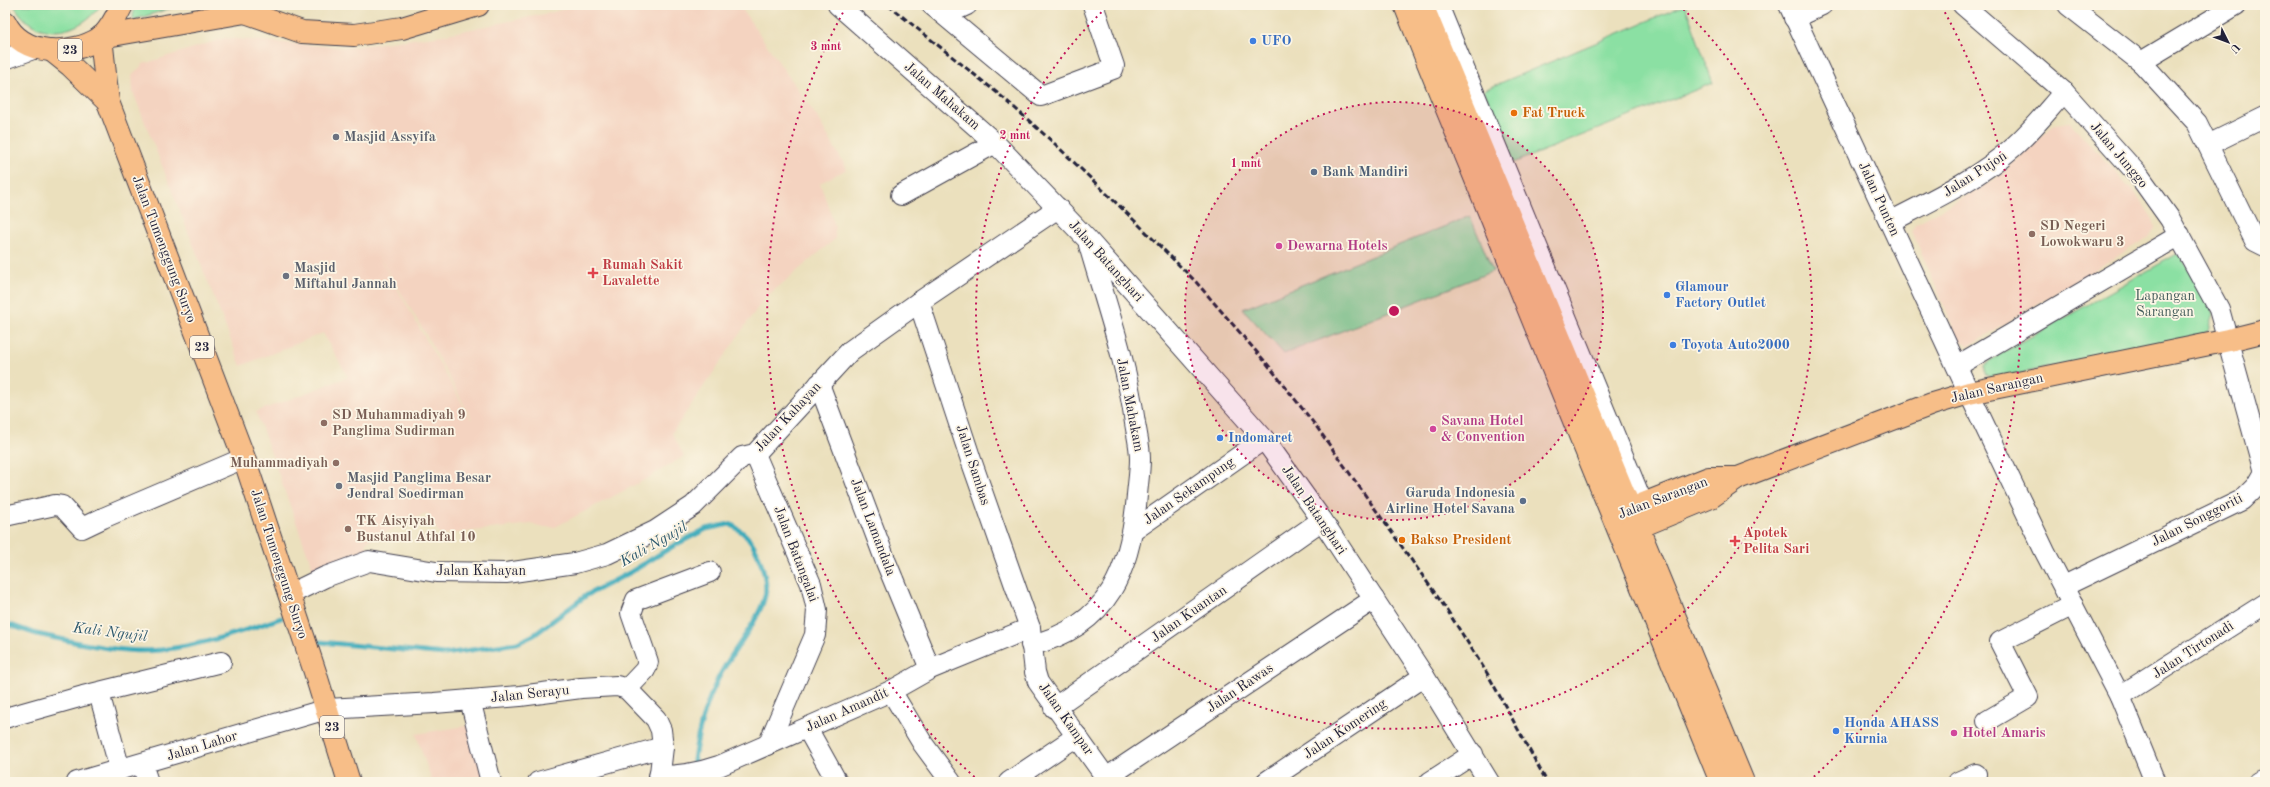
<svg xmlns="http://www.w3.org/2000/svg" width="2270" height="787" font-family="'Old Standard TT',serif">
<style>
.built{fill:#f4d3c0;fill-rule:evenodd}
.green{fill:#8be0a3;stroke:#56816f}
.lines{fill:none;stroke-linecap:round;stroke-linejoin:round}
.stream{stroke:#3dabbb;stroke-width:5}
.minor-casing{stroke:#403e4e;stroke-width:22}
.major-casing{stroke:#403e4e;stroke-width:24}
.highway-casing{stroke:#403e4e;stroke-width:24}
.minor{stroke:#fff;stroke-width:20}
.major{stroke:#f7be88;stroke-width:22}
.highway{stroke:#f7be88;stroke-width:22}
.rail{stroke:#22223b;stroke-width:3;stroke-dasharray:6 3;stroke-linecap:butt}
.ring{fill:none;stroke:#c2185b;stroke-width:2;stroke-dasharray:2 4}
.shop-dot{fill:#3f7fe0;stroke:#fcf5e5;stroke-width:1.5}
.food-dot{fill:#e8710a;stroke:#fcf5e5;stroke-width:1.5}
.worship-dot{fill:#6b7280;stroke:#fcf5e5;stroke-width:1.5}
.service-dot{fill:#5c6f8a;stroke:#fcf5e5;stroke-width:1.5}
.education-dot{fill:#8d6e63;stroke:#fcf5e5;stroke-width:1.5}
.hotel-dot{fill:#d1479c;stroke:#fcf5e5;stroke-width:1.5}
.health-dot{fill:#e0444e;stroke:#fcf5e5;stroke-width:1.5}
.labels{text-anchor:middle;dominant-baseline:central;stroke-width:3.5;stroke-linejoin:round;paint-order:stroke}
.shield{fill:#fcf5e5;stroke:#63616e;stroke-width:1}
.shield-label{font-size:13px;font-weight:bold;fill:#22223b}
.shop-label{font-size:14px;font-weight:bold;fill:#366cbe;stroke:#fcf5e5;text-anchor:start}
.street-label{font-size:14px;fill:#22223b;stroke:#fcf5e5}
.food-label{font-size:14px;font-weight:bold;fill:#c56008;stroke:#fcf5e5;text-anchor:start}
.worship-label{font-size:14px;font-weight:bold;fill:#5b616d;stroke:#fcf5e5;text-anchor:start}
.service-label{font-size:14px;font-weight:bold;fill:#4e5e75;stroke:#fcf5e5;text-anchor:start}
.education-label{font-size:14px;font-weight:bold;fill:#785e54;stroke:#fcf5e5;text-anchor:start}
.hotel-label{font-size:14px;font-weight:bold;fill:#b23c85;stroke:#fcf5e5;text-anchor:start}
.health-label{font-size:14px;font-weight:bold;fill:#be3a42;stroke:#fcf5e5;text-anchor:start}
.park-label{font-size:14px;fill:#425b5a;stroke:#fcf5e5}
.water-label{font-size:15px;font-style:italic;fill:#2d596e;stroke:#fcf5e5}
.centre{fill:#c2185b;stroke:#fcf5e5;stroke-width:2}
.ring-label{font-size:12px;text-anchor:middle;font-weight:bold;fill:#c2185b;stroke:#fcf5e5;stroke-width:3.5;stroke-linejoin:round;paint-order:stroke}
</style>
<rect width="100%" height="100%" fill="#fcf5e5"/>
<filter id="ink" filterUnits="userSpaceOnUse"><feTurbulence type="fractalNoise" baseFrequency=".025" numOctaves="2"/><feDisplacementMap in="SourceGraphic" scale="8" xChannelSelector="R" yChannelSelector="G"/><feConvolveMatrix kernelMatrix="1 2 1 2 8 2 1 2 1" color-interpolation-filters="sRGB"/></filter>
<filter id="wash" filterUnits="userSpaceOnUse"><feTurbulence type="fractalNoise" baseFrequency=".012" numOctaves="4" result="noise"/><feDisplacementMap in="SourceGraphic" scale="16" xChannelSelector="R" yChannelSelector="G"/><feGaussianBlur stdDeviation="0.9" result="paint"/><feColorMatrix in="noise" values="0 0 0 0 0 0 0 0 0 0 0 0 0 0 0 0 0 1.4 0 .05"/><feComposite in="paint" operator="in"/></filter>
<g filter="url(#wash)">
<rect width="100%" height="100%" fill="#ebe0bd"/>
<g class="built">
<path d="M575,5H739L817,117L847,169L820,183L835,226V239L765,298L751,317L672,433L684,456L648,478L555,527H539L531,524L440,535L427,513L365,542L371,555L316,577L256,412L348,377L323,333L241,366L133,92L132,76L143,64L225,38L346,48L443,35L554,12ZM376,251L425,333L472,419H471Z"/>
<polygon points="2070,122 2141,201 2153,219 2155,228 2149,237 1968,346 1959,341 1912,231 1915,224 1994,180 2055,124"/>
<polygon points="472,725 490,782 432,782 416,734"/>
</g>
<g class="green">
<path d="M14,5H101C78,36 35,43 14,5Z"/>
<polygon points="136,5 181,5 133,20 133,15"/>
<polygon points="1685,5 1713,83 1513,163 1484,90"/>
<polygon points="1470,216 1493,271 1284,354 1243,309"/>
<polygon points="2177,254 2182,258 2213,313 2208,331 2202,335 1994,379 1985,374 1985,367 1990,360"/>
</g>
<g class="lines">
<g class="stream">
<path d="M5,624C16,626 26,631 37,634C74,642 123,654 161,650C202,645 242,632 281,618"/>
<path d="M320,642L445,654L517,643L534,635L587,595L631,572L673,546L706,529L730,524C746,533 754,542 760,560C764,571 768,584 765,596C758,624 729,654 717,681C703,710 696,738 693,769"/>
</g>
</g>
</g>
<g filter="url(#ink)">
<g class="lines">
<defs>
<g id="minor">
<polyline points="838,5 995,143 1087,239 1264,439 1322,520 1424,676 1489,782"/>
<polyline points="932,5 1041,96 1113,69 1114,66 1093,5"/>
<polyline points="1438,5 1649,519"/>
<polyline points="1789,5 1969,393 2045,552 2120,696 2155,782"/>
<polyline points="1963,5 2064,92 2140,177 2170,219 2219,309 2264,472 2256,486 2242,500 2064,586"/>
<polyline points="2068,5 2141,62 2197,123 2255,241 2265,246"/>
<polyline points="945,15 967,5"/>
<polyline points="1794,18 1822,5"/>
<polyline points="5,59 36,48"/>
<polyline points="2141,62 2236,5"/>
<polyline points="2208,145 2265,117"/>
<polyline points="901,195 995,143"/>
<path d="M1890,222C1932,200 1976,180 2012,148C2031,132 2047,111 2064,92"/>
<polyline points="919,302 971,460 1030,628 1035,672 1038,682 1109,782"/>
<polyline points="1957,366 2180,235"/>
<polyline points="819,384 886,562 930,669"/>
<polyline points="755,454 811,584 817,610 815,635 768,745"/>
<polyline points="5,516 55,505 62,506 82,528 103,518 244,458"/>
<polyline points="1134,530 1264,439"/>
<polyline points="290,594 325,577 369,561 436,572 506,573 575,563 607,554 655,531 693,506 742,457 755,454 850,351 919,302 1058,208"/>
<path d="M1031,645C1110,626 1131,568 1137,495C1138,483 1140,471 1140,459C1140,447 1137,435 1135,423C1127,363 1106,304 1089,245"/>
<polyline points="627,689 645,670 648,662 631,613 636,600 710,572"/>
<polyline points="891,691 923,744 951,782"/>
<polyline points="99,693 120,770"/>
<polyline points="2120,696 2265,604"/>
<polyline points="470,700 491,782"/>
<polyline points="1054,708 1322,520"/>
<polyline points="5,718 83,696 221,662"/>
<polyline points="1987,721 2028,697 2000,642 2073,605"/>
<polyline points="807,728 837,782"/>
<polyline points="142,764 148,782"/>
<path d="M659,776C680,776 699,773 719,766L891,691L930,669L1030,628"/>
<polyline points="1106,778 1374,599"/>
<polyline points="77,782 327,709 434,703 520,696 581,688 617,686 627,689 656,719 661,730 663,747 659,782"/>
<polyline points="538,782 663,747"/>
<polyline points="1009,782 1077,736"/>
<polyline points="1266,782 1424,676"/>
<polyline points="1430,782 1473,754"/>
<polyline points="1958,782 1976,774"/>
<polyline points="2258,782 2265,779"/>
</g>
<g id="major">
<polyline points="236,5 245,12 302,32 354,35 402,28 478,5"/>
<path d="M1405,5C1426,59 1448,112 1470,165C1553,371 1636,577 1721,782"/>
<polyline points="1422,5 1743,782"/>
<polyline points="101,37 245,12"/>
<polyline points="1616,515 1709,478 1738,478"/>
<polyline points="1624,533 1711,497 1738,478 1932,404 1969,393 2229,340 2265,331"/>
</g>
<g id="highway">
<path d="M5,22C22,57 72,56 100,38C110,31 117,15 122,5"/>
<polyline points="101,37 108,102 244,458 315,672 349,782"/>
<polyline points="51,50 71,66 108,102"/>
</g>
</defs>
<use href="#minor" class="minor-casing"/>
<use href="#major" class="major-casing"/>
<use href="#highway" class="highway-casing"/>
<use href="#minor" class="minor"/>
<use href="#major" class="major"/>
<use href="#highway" class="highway"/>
<polyline class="rail" points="888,5 1006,100 1055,144 1136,222 1196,282 1268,365 1316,426 1447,610 1487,673 1547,782"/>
</g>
</g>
<circle cx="1394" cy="311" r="209" fill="#c2185b" fill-opacity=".12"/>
<g class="ring">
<circle cx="1394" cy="311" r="209"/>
<path d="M1679 5A418 418 0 1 1 1109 5"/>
<path d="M979 781A627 627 0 0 1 846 7M1942 7A627 627 0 0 1 1809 781"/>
</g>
<g class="shop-dot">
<circle cx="1253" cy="41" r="4"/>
<circle cx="1667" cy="295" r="4"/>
<circle cx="1673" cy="345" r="4"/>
<circle cx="1220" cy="438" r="4"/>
<circle cx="1836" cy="731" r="4"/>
</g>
<g class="food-dot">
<circle cx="1514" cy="113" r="4"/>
<circle cx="1402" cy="540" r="4"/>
</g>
<g class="worship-dot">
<circle cx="336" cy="137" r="4"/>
<circle cx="286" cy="276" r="4"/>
<circle cx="339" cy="486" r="4"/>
</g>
<g class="service-dot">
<circle cx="1314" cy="172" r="4"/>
<circle cx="1523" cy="501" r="4"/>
</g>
<g class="education-dot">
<circle cx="2032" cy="234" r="4"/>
<circle cx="324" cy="423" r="4"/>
<circle cx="336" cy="463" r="4"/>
<circle cx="348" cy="529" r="4"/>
</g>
<g class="hotel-dot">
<circle cx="1279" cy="246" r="4"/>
<circle cx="1433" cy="429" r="4"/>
<circle cx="1954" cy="733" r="4"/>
</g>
<g class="health-dot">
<path d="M591 267h4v4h4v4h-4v4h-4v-4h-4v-4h4z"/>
<path d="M1733 535h4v4h4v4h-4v4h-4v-4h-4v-4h4z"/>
</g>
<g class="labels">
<g class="shield">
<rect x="58" y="39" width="24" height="22" rx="3"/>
<rect x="190" y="336" width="24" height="22" rx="3"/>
<rect x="320" y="716" width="24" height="22" rx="3"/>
</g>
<g class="shield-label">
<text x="70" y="50">23</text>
<text x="202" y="347">23</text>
<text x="332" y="727">23</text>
</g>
<g class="shop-label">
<text x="1261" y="41">UFO</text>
<text x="1675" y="287">Glamour<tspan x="1675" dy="16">Factory Outlet</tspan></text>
<text x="1681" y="345">Toyota Auto2000</text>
<text x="1228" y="438">Indomaret</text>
<text x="1844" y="723">Honda AHASS<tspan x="1844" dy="16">Kurnia</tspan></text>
</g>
<g class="street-label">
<text transform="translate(942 96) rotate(41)">Jalan Mahakam</text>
<text transform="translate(2119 155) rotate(50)">Jalan Junggo</text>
<text transform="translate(1975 174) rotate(-33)">Jalan Pujon</text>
<text transform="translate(1879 199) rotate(65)">Jalan Punten</text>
<text transform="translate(164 249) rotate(69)">Jalan Tumenggung Suryo</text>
<text transform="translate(1106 261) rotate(48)">Jalan Batanghari</text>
<text transform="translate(1997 388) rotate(-13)">Jalan Sarangan</text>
<text transform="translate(1130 405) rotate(79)">Jalan Mahakam</text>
<text transform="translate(788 417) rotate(-47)">Jalan Kahayan</text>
<text transform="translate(973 465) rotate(72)">Jalan Sambas</text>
<text transform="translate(1189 491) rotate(-35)">Jalan Sekampung</text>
<text transform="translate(1663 498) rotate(-21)">Jalan Sarangan</text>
<text transform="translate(1314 510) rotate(56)">Jalan Batanghari</text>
<text transform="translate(2197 520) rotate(-27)">Jalan Songgoriti</text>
<text transform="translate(873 527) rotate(69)">Jalan Lamandala</text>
<text transform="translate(796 554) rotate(69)">Jalan Batangalai</text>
<text transform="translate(279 564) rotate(72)">Jalan Tumenggung Suryo</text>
<text x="481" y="571">Jalan Kahayan</text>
<text transform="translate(1189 614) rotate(-35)">Jalan Kuantan</text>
<text transform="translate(2193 650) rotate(-33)">Jalan Tirtonadi</text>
<text transform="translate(1240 688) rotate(-34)">Jalan Rawas</text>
<text transform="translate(530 694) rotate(-6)">Jalan Serayu</text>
<text transform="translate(847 710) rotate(-24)">Jalan Amandit</text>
<text transform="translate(1066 719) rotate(55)">Jalan Kampar</text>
<text transform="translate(1345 729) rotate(-34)">Jalan Komering</text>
<text transform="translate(202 746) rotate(-17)">Jalan Lahor</text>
</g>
<g class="food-label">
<text x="1522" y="113">Fat Truck</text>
<text x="1410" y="540">Bakso President</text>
</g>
<g class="worship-label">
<text x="344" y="137">Masjid Assyifa</text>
<text x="294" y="268">Masjid<tspan x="294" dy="16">Miftahul Jannah</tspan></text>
<text x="347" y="478">Masjid Panglima Besar<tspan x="347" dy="16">Jendral Soedirman</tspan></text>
</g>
<g class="service-label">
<text x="1322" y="172">Bank Mandiri</text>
<text x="1515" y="493" text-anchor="end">Garuda Indonesia<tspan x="1515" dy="16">Airline Hotel Savana</tspan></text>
</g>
<g class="education-label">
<text x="2040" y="226">SD Negeri<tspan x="2040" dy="16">Lowokwaru 3</tspan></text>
<text x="332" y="415">SD Muhammadiyah 9<tspan x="332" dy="16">Panglima Sudirman</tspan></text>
<text x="328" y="463" text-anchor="end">Muhammadiyah</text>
<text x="356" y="521">TK Aisyiyah<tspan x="356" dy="16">Bustanul Athfal 10</tspan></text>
</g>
<g class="hotel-label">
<text x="1287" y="246">Dewarna Hotels</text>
<text x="1441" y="421">Savana Hotel<tspan x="1441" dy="16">&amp; Convention</tspan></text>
<text x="1962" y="733">Hotel Amaris</text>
</g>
<g class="health-label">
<text x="602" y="265">Rumah Sakit<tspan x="602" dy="16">Lavalette</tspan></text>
<text x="1743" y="533">Apotek<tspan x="1743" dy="16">Pelita Sari</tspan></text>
</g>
<g class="park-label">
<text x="2165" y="296">Lapangan<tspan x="2165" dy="16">Sarangan</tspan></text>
</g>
<g class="water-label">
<text transform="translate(654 545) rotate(-30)">Kali Ngujil</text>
<text transform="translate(110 633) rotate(7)">Kali Ngujil</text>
</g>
</g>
<circle cx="1394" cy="311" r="6" class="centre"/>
<g class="ring-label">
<text x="826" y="50">3 mnt</text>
<text x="1015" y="139">2 mnt</text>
<text x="1246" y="167">1 mnt</text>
</g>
<rect width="2270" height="787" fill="none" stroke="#fcf5e5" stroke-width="20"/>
<g transform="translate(2228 42) rotate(132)" stroke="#fcf5e5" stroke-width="3" paint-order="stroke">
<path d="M0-3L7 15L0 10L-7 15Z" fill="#22223b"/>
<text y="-6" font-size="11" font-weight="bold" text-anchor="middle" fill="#22223b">U</text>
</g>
</svg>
